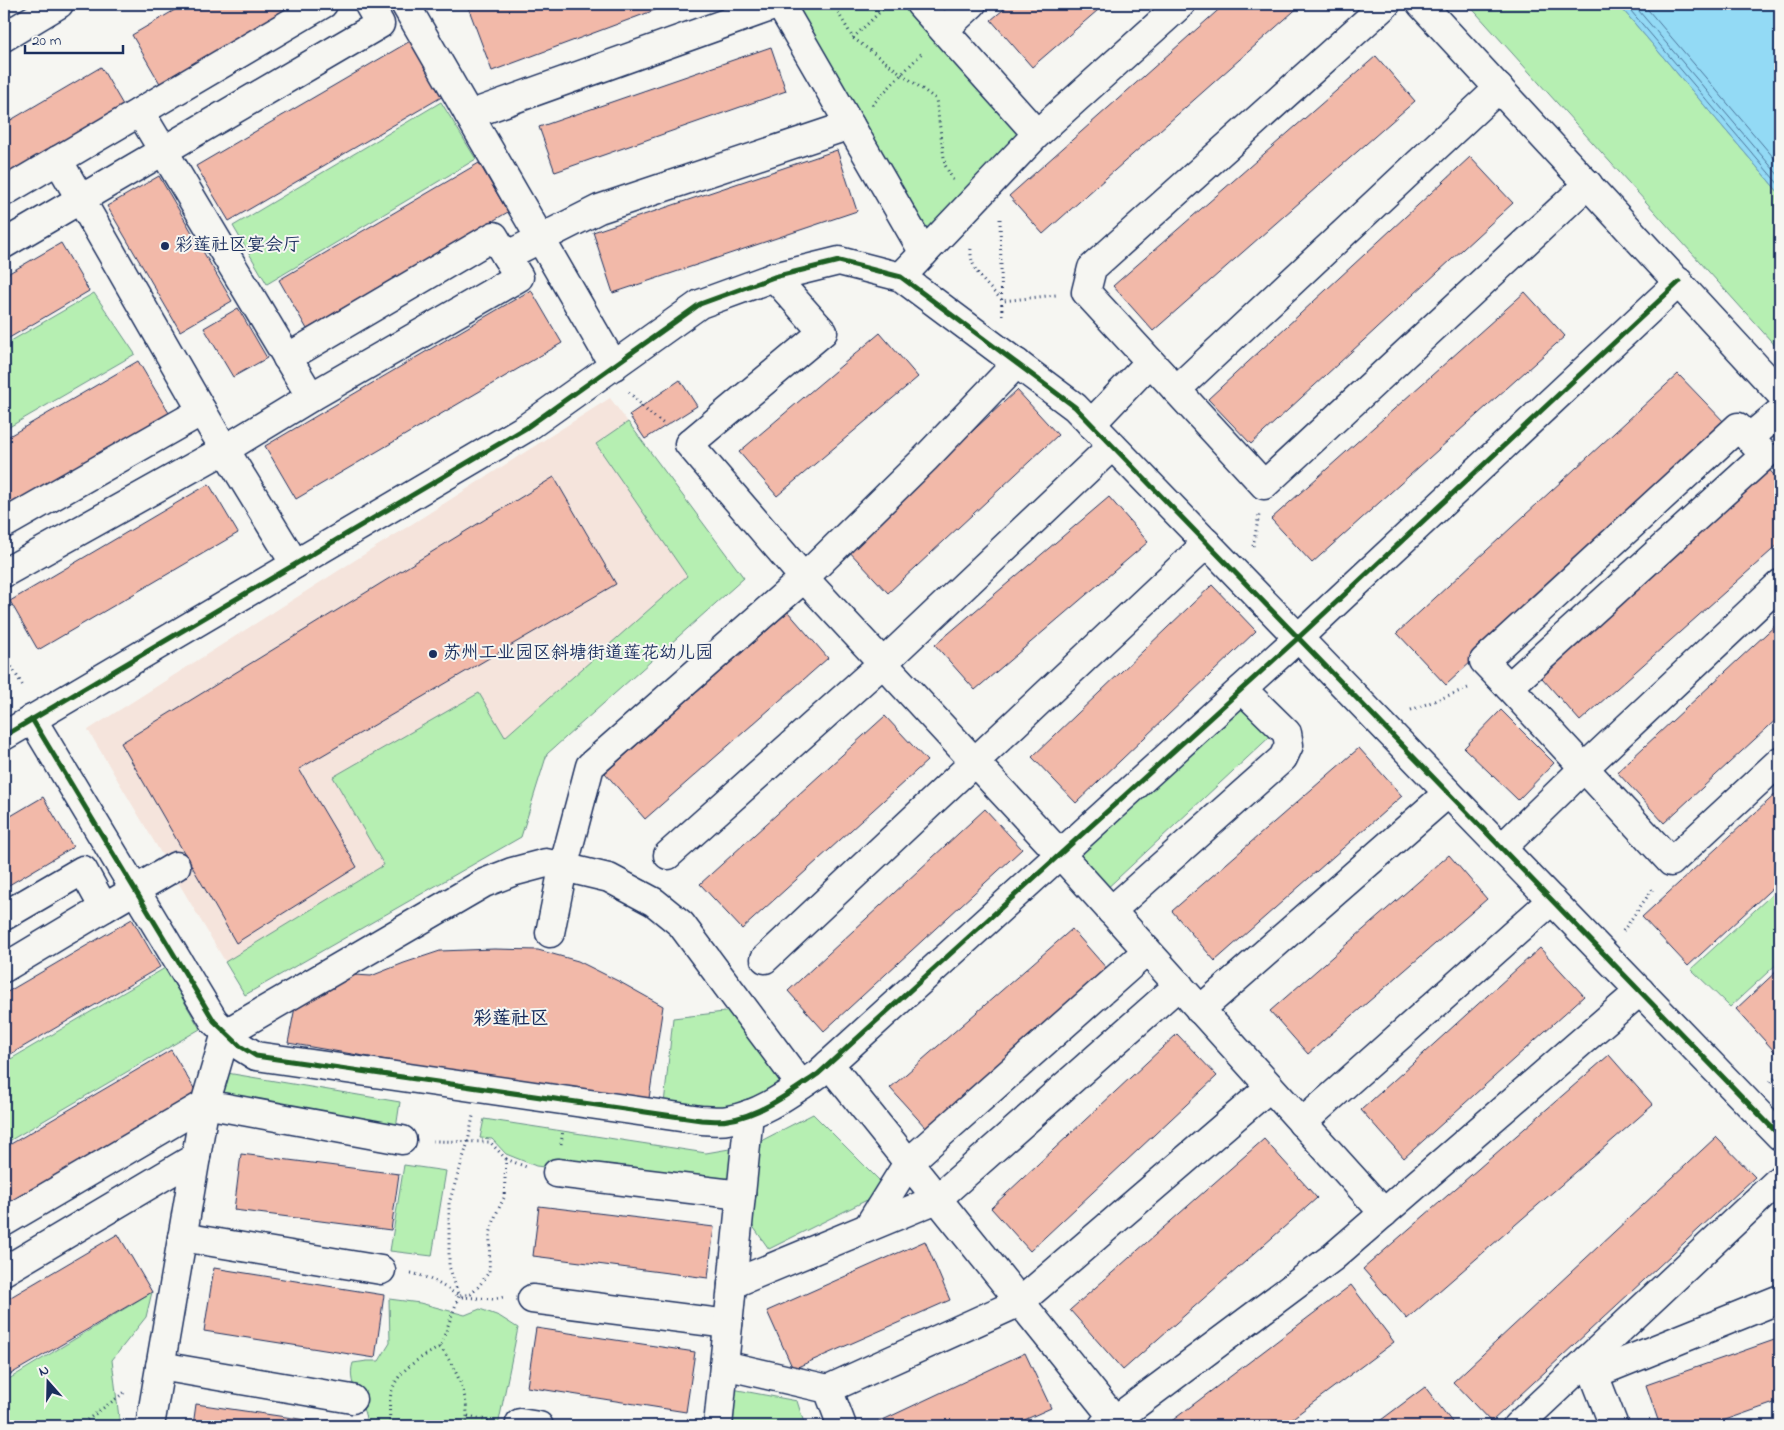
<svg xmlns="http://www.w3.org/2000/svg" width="1784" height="1430" font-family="'Indie Flower','LXGW WenKai TC',sans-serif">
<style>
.built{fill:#f5e4dc}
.green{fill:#b6efb2;stroke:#688f88}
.water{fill:#93daf5;stroke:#6396b9}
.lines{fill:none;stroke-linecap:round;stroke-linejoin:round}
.shore{stroke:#4b739a;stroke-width:1}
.building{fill:#f2b9a9;stroke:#1b2f5e}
.minor-casing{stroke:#1b2f5e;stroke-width:31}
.path{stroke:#1b2f5e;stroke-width:3;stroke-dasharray:1 4;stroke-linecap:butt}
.minor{stroke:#f6f6f2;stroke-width:28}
.cycleway-casing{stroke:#f6f6f2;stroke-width:8}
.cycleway{stroke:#1b5e20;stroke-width:5}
.poi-dot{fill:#1b2f5e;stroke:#f6f6f2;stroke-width:2}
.labels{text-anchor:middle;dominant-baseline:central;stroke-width:4;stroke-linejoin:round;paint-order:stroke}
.poi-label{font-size:18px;fill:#1b2f5e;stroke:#f6f6f2;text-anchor:start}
.neighbourhood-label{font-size:19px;font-weight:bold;fill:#1b2f5e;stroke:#f6f6f2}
</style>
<rect width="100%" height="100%" fill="#f6f6f2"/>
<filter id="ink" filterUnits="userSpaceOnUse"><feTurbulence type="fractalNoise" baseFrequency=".02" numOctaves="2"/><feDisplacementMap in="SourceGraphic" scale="10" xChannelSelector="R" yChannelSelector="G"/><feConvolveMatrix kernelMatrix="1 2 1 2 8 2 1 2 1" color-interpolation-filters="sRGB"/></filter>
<g filter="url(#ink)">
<polygon class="built" points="610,398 744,578 547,754 521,837 245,995 88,730"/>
<g class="green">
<polygon points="782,4 917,4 1033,134 924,250"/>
<polygon points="1468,4 1618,4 1780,194 1780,351"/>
<polygon points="441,102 476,159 267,284 233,226"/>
<polygon points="94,293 135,354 4,430 4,345"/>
<polygon points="628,422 744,578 547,754 521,837 245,995 225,962 384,865 333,777 479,693 505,737 687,576 596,444"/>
<polygon points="1243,699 1276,731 1103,892 1071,855"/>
<polygon points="1780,887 1780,961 1730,1007 1691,969"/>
<polygon points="165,968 200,1029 4,1144 4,1063"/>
<polygon points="741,1010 794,1081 749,1107 722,1110 664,1104 673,1018"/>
<polygon points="221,1072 400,1102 395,1135 214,1102"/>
<polygon points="813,1114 885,1186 871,1198 769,1249 747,1218 757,1143"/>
<polygon points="484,1119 706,1153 741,1147 736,1191 536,1166 506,1154 492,1139 480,1138"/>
<polygon points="404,1165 446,1171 432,1256 390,1251"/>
<polygon points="152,1292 146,1317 112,1360 120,1426 4,1426 4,1382"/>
<path d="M389,1299L420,1303L465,1315L480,1309L499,1316L518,1328L498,1426H366C369,1407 345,1387 353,1363L367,1361H379L390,1343Z"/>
<polygon points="727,1388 797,1401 805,1426 723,1426"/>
</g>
<polygon class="water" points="1618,4 1780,4 1780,194"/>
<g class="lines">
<g class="shore">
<polyline points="1625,4 1780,186"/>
<polyline points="1633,4 1780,177"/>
<polyline points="1643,4 1780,165"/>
</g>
</g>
<g class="building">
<polygon points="185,4 303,4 162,87 132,35"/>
<polygon points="476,4 671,4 492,71 468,7"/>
<polygon points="1010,4 1105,4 1032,67 991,20"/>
<polygon points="1225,4 1302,4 1043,234 1009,196"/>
<polygon points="412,40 445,95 229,221 196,166"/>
<polygon points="771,47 786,91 555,172 539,127"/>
<polygon points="1376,56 1415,101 1153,331 1113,286"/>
<polygon points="101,67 126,110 4,182 4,124"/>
<polygon points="837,150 857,211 613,293 593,232"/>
<polygon points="1470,157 1513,203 1251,444 1208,399"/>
<polygon points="479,163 508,212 307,329 279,280"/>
<polygon points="159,176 232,301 180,331 107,206"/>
<polygon points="61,243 89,291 4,341 4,276"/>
<polygon points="531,290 562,343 296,499 265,446"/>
<polygon points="1525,292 1565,336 1312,563 1271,519"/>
<polygon points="238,308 267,358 233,377 204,328"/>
<polygon points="880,333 918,377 777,496 739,452"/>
<polygon points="138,361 169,413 4,510 4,439"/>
<polygon points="1678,374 1727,425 1446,685 1397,633"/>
<polygon points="680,380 697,406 645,439 629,415"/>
<polygon points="1017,390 1058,435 888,593 846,548"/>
<polygon points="1766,466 1780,482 1780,543 1580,721 1535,670"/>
<polygon points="554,477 616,584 299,769 357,867 236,943 121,743"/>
<polygon points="209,484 238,533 38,650 10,601"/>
<polygon points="1109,497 1148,542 975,690 935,645"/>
<polygon points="1212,585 1256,631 1076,803 1032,757"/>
<polygon points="788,612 828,658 645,819 605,773"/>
<polygon points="1780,621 1780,716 1664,823 1617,772"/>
<polygon points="1501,710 1554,763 1518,800 1464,748"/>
<polygon points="885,716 927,761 742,929 700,884"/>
<polygon points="1359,748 1402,796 1215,961 1172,911"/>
<polygon points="1780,790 1780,881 1688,966 1642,917"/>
<polygon points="43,797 73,847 4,888 4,820"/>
<polygon points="985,809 1022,849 824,1031 788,991"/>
<polygon points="1449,855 1487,899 1308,1054 1270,1011"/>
<polygon points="132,919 160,967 4,1058 4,994"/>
<polygon points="1072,929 1108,970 926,1128 890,1088"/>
<polygon points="1540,948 1584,996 1404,1158 1361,1110"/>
<polygon points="494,949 538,950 578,961 620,982 663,1006 648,1105 288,1043 297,997 313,986 334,988 339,974 371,976 404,963 440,951"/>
<polygon points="1780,968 1780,1047 1775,1052 1736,1009"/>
<polygon points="1177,1034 1217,1076 1030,1251 991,1208"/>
<polygon points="171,1050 201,1100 4,1215 4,1148"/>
<polygon points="1609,1055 1653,1105 1407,1319 1363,1269"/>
<polygon points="1716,1137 1755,1177 1491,1422 1453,1382"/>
<polygon points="1264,1139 1317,1198 1123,1370 1070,1310"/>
<polygon points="241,1154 399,1174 391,1230 234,1210"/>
<polygon points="539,1206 714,1227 708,1278 533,1256"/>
<polygon points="118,1234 152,1292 4,1378 4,1301"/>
<polygon points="925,1241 950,1300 793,1369 767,1311"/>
<polygon points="214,1268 384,1295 375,1358 204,1331"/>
<polygon points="1351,1285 1394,1342 1282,1426 1165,1426"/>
<polygon points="536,1328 695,1352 686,1412 527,1387"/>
<polygon points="1780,1338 1780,1401 1708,1426 1660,1426 1646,1385"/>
<polygon points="1025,1353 1051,1408 1011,1426 870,1426"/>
<polygon points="1425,1387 1455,1426 1373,1426"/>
<polygon points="196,1404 348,1426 193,1426"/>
</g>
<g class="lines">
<defs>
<g id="minor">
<polyline points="405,4 614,366"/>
<polyline points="780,4 924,253"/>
<polyline points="1386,4 1092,268 1086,292 1264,485 1588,184"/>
<polyline points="1421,4 1780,393"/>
<polyline points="944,30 972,4"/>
<polyline points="4,37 59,4"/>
<polyline points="140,112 311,397"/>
<polyline points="469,115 779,4"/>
<polyline points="1037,134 1181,4"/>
<polyline points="58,160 213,430 295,564"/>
<polyline points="4,192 323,4"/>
<polyline points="4,244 380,24 369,5"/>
<polyline points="901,277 1037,134 920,4"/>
<polyline points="287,358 494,236 506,256"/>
<polyline points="1017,363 925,459 804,578 1060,854 1384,1213"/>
<polyline points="1176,390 1499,88"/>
<polyline points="1091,424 1150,362"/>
<polygon points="1738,427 1765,455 1509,687 1484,661"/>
<polyline points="1749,438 1780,412"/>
<polyline points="4,524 202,411"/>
<polyline points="4,573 224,450 311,397 519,277 506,256 599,209 850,125"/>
<polyline points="1509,687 1671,862 1780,761"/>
<path d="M32,719L214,1021L240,1046L256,1056L701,1120C710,1120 720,1122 728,1120C761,1115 791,1092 818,1074L1298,638L1679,282"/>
<polyline points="4,736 526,428 700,304 774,277 839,261 901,277 1075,407 1780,1136"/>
<polyline points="1502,848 1584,768 1780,584"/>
<polyline points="668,855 883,663 1112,446"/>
<polyline points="1111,911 1283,758 1289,745 1287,733 1242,689"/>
<polyline points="4,916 83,870 104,908 176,866"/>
<polyline points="550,933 563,868 590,766 804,578 689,444 823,332 774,277"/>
<polyline points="765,959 1207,543"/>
<polyline points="4,968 104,908"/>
<polyline points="1200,1010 1448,793"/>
<polyline points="829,1064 1120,1426"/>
<polyline points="1302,1123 1552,900"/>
<polyline points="557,1173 741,1195"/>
<polyline points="4,1222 205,1104 226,1033 484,883 512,872 546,863 609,878 654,902 681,924 801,1085"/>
<polyline points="868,1227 908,1163 1147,951"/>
<polyline points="182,1237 381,1270"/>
<polyline points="4,1271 196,1157"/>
<polyline points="732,1284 937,1199 1179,985"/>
<polyline points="532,1299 728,1324"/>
<polyline points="1588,1359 1614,1426"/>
<polyline points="724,1365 828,1389 842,1426"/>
<polyline points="160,1366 352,1399"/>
<polyline points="1594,1374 1780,1299"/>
<polyline points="828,1389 1020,1302 1270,1087"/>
<polyline points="520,1423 539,1426"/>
<polyline points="150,1426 205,1104 402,1140"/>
<polyline points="718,1426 749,1114"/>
<polyline points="1103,1426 1115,1420 1333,1257 1640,991"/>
<polyline points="1517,1426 1780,1179"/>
</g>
</defs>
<use href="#minor" class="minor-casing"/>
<g class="path">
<polyline points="833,4 853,38 936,99 945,165 953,180"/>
<polyline points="853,38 888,4"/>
<polyline points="872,105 923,52"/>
<polyline points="1000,219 1002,315"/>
<path d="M971,249C969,270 989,287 1003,301L1056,295"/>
<polyline points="629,392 647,411 665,425"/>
<polyline points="1253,546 1259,515"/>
<polyline points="4,654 24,688"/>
<polyline points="1411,710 1468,688"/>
<polyline points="1623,931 1654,887"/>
<polyline points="1770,1082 1780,1075"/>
<polyline points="561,1144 563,1130"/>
<polyline points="506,1159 529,1168"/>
<path d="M411,1273C430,1277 443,1286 459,1296L471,1294L479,1286L489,1272L490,1234L496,1214L504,1198L506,1159L490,1142L433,1141"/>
<polyline points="462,1297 493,1299 503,1297"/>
<path d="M440,1347C456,1367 471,1400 466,1426"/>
<polyline points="468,1416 491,1421"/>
<polyline points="79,1426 125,1392"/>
<path d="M390,1426C390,1417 389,1408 390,1399C394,1371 418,1359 440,1347L459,1296L449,1266V1203L468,1142L473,1116"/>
</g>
<use href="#minor" class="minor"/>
<defs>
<g id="cycleway">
<path d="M32,719L214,1021L240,1046L256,1056L701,1120C710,1120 720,1122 728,1120C761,1115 791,1092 818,1074L1298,638L1679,282"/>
<polyline points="4,736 526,428 700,304 774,277 839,261 901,277 1075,407 1780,1136"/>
</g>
</defs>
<use href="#cycleway" class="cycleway-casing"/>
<use href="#cycleway" class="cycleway"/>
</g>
</g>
<g class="poi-dot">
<circle cx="165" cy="246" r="5"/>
<circle cx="433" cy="654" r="5"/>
</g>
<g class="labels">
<g class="poi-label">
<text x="175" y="246">彩莲社区宴会厅</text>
<text x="443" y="654">苏州工业园区斜塘街道莲花幼儿园</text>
</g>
<g class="neighbourhood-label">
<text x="511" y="1019">彩莲社区</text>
</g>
</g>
<rect width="1784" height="1430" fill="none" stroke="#f6f6f2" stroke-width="20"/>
<rect x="10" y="10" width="1764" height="1410" fill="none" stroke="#1b2f5e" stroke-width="2" filter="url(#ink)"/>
<g transform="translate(48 1382) rotate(340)" stroke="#f6f6f2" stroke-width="4" paint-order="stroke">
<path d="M0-4L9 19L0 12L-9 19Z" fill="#1b2f5e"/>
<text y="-8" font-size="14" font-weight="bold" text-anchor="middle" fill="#1b2f5e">N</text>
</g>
<path d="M25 45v8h98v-8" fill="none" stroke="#1b2f5e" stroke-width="2.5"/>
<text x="32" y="45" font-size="15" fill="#1b2f5e" stroke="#f6f6f2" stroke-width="4" paint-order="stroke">20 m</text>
</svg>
